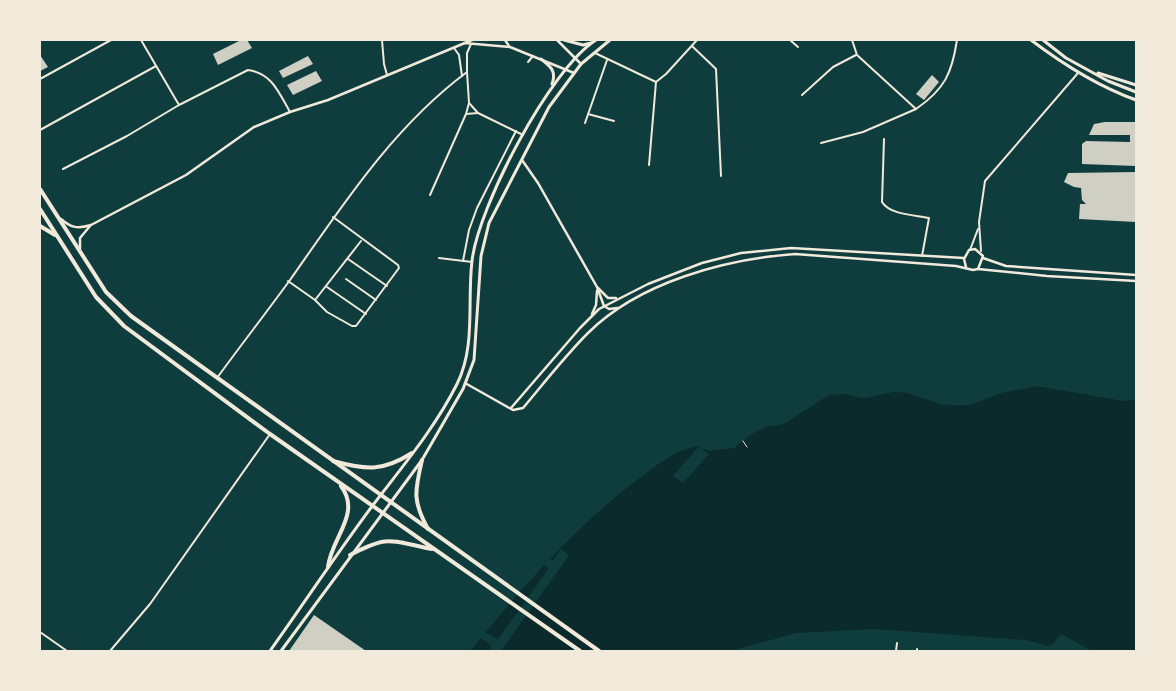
<svg xmlns="http://www.w3.org/2000/svg" width="1176" height="691" font-family="'Archivo Narrow',sans-serif">
<style>
.water{fill:#0a2a2b}
.pier{fill:#0f3d3e}
.building{fill:#cfcfc3}
.lines{fill:none;stroke-linecap:round;stroke-linejoin:round}
.path{stroke:#f1e9da;stroke-width:1}
.minor{stroke:#f1e9da;stroke-width:2}
.tertiary{stroke:#f1e9da;stroke-width:2.5}
.secondary{stroke:#f1e9da;stroke-width:3}
.trunk{stroke:#f1e9da;stroke-width:4}
</style>
<rect width="100%" height="100%" fill="#0f3d3e"/>
<path class="water" d="M1037,386L1123,401L1136,400V651H1092L1063,635L1059,636L1052,645L1048,646L1026,640L874,629L796,633L731,651H470C522,588 575,526 641,477C657,465 677,449 698,446L709,451L734,448L750,435L766,427L784,424L829,395L844,394L864,398L894,392L908,393L940,404L955,405H971L1001,393Z"/>
<g class="pier">
<polygon points="699,446 709,454 683,483 673,476"/>
<polygon points="561,549 569,555 501,651 490,651 491,645 481,638 485,632 498,639 547,571 548,568 544,564 549,558 553,561"/>
</g>
<g class="building">
<polygon points="241,40 247,40 252,48 218,65 213,54"/>
<polygon points="40,55 48,67 40,71"/>
<polygon points="308,56 313,64 283,78 279,71"/>
<polygon points="316,71 322,81 293,95 287,85"/>
<polygon points="932,75 939,82 924,100 916,94"/>
<polygon points="1105,122 1136,122 1136,166 1082,164 1082,144 1086,141 1130,142 1130,135 1089,135 1094,124"/>
<polygon points="1136,172 1136,222 1079,219 1080,204 1086,204 1082,200 1081,188 1074,187 1064,182 1068,173"/>
<polygon points="314,615 366,651 289,651"/>
</g>
<g class="lines">
<polyline class="path" points="743,441 747,447"/>
<g class="minor">
<polyline points="141,40 179,105"/>
<polyline points="382,40 384,64 387,75"/>
<polyline points="790,40 798,47"/>
<polyline points="692,46 716,69 721,176"/>
<polyline points="454,48 459,55 462,76"/>
<polyline points="595,53 656,82"/>
<polyline points="528,62 533,56"/>
<polyline points="40,79 111,40"/>
<polyline points="802,95 833,67 856,55"/>
<polyline points="469,103 478,113 523,135"/>
<path d="M916,109C945,89 952,73 957,40"/>
<polyline points="466,114 478,113"/>
<polyline points="588,114 614,121"/>
<polyline points="585,123 607,60"/>
<polyline points="40,130 156,66"/>
<path d="M884,139L882,202C890,215 915,215 929,218L922,256"/>
<polyline points="821,143 863,132 916,109 857,55 852,40"/>
<polyline points="649,165 656,82 666,74 697,40"/>
<path d="M63,169L127,136L179,105L248,70C272,73 279,93 290,112"/>
<polyline points="430,195 466,114 469,103 467,72"/>
<polyline points="970,250 978,229"/>
<polyline points="981,251 979,222 985,181 1078,73"/>
<polyline points="439,258 472,262"/>
<polyline points="348,259 387,286"/>
<polyline points="463,261 469,230 477,208 516,131"/>
<polyline points="346,279 376,300"/>
<polyline points="288,281 315,300 361,241"/>
<polyline points="327,287 366,314"/>
<polyline points="315,300 327,312 352,326 356,326 399,268 398,265 333,217"/>
<path d="M217,378C241,345 266,313 290,280C342,206 393,127 467,72V53L471,44"/>
<polyline points="40,632 67,651"/>
<polyline points="110,651 150,604 270,434"/>
<polyline points="896,651 897,643"/>
<polyline points="917,651 917,649"/>
</g>
<g class="tertiary">
<polyline points="505,40 509,46"/>
<polyline points="557,40 581,64"/>
<polyline points="464,43 510,47 574,73"/>
<polyline points="522,160 538,183 597,287 604,306 609,309 617,308"/>
<path d="M61,219C71,228 78,229 91,225L186,175L254,127L290,112L328,100L472,40"/>
<polyline points="80,249 80,238 90,226"/>
<polyline points="983,258 1006,266 1136,275"/>
<polyline points="978,269 1047,276 1136,281"/>
<polyline points="598,288 608,298 616,298"/>
<polyline points="592,314 596,305 597,291"/>
<path d="M465,383L513,410L523,408C544,383 565,356 588,333C639,282 726,259 795,254L956,266L973,270L978,269L983,256L975,249L969,250L964,259L966,267"/>
<polyline points="511,408 580,328 599,309 648,284 702,263 741,253 791,248 964,258"/>
</g>
<g class="secondary">
<polyline points="564,40 583,45 591,43"/>
<path d="M1031,40C1064,65 1097,86 1136,100"/>
<polyline points="1043,40 1066,58 1108,81 1136,92"/>
<path d="M541,59C550,66 557,71 552,84"/>
<polyline points="1098,73 1136,85"/>
<path d="M270,651C305,602 337,553 373,505C402,467 435,428 457,384C476,346 467,302 472,261C478,207 550,69 596,40"/>
<polyline points="281,651 422,460 463,389 474,360 481,256 489,223 549,107 581,64 610,40"/>
</g>
<g class="trunk">
<polyline points="40,189 106,292 131,316 599,651"/>
<polyline points="40,209 96,297 124,326 270,434 580,651"/>
<polyline points="40,226 55,235"/>
<path d="M422,460C415,491 412,500 428,529"/>
<path d="M333,461C366,470 382,472 412,453"/>
<path d="M350,555C390,534 390,541 432,549"/>
<path d="M328,567C331,538 362,514 341,486"/>
</g>
</g>
<rect width="1176" height="691" fill="none" stroke="#f1e9da" stroke-width="82"/>
</svg>
